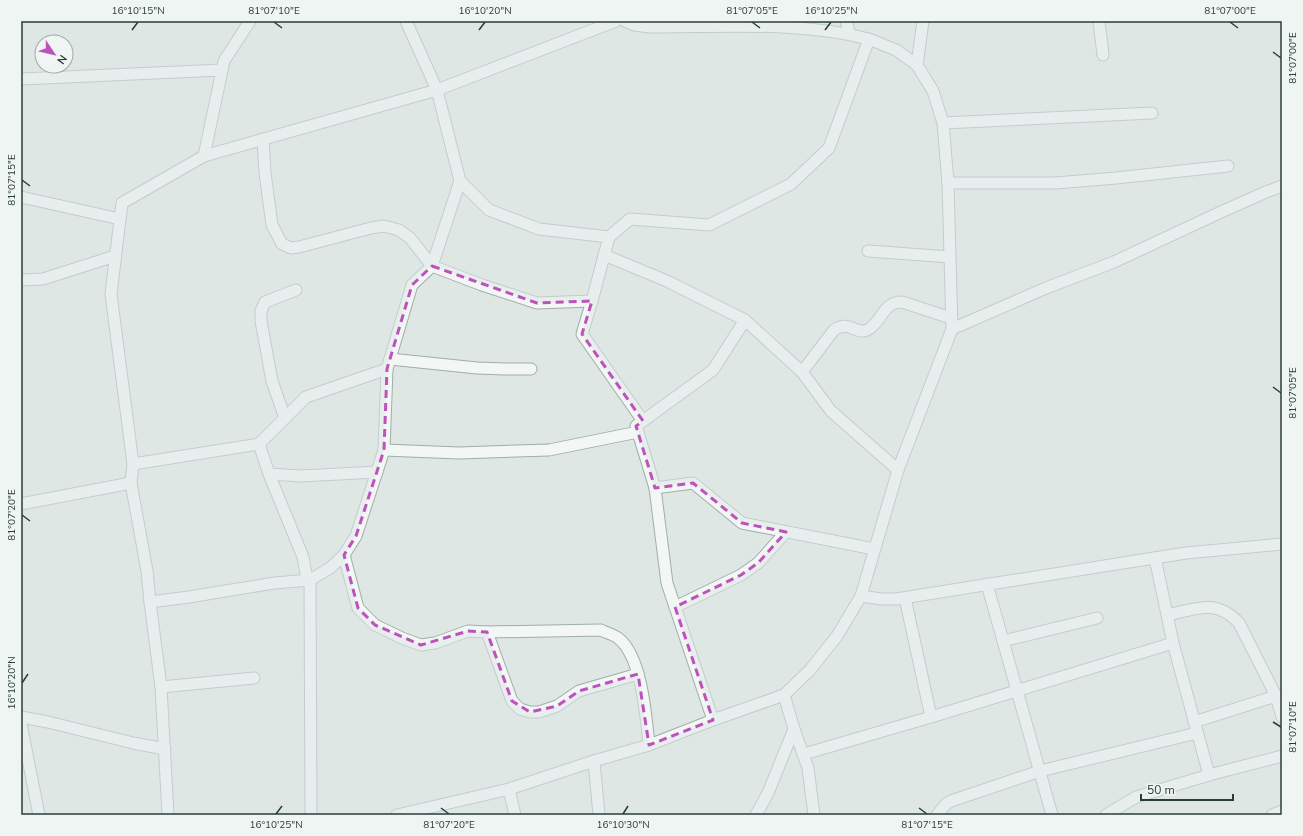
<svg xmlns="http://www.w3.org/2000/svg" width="1303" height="836" font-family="'Nunito Sans',sans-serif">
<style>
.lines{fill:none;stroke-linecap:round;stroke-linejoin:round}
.street-casing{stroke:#a1adab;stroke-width:13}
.street{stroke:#f2f6f5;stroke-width:11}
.marked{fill:none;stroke:#bd53ba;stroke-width:3;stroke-dasharray:8 5;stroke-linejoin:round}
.ticks{fill:none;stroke:#2a3c39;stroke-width:1.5}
.neatline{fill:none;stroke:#2a3c39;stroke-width:1.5}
.ticks-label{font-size:10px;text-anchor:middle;fill:#2a3c39}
</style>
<rect width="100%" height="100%" fill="#dfe7e5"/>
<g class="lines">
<defs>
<g id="street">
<path d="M625,21L634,25L650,27C723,27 798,21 869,39"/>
<polyline points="846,21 850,34"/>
<polyline points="1099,21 1103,55"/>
<polyline points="917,65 923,21"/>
<polyline points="21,79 222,70"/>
<polyline points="943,123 1152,113"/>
<polyline points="263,139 265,173 272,225 282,244 291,248 299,247 371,228 384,226 399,230 410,238 432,266 482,285 537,303 592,301 609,237 539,229 489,210 460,181"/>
<polyline points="204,156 224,61 250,21"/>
<polyline points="948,183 1055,183 1116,178 1228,166"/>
<polyline points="21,197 120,219"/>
<polyline points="868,251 950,257"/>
<polyline points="604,255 667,281 745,320"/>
<polyline points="21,280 43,279 115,256"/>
<polyline points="592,301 582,334 643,421"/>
<polyline points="952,329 1046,288 1114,262 1221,212 1266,192 1282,186"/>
<polyline points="390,359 477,368 505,369 531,369"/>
<path d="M802,372L834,330C850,319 857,337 869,329C883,320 883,302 902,302L951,318"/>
<polyline points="285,418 272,381 261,321 261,311 265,302 296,290"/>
<polyline points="259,444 269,474 301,476 377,472"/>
<polyline points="384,450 459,453 549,450 638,432"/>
<polyline points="133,464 111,294 122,203 204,156 437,90 616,21"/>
<polyline points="269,474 303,557 307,580"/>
<polyline points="655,488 636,426 713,370 745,320 802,372 831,411 898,470"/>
<polyline points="21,504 131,483"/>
<path d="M344,555L358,608L375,625L402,638L421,645L435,643L468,631L487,632L601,630C606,633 613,634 618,638C642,656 646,717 649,745"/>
<polyline points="1155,558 1173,643 1209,775"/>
<polyline points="310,580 311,815"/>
<polyline points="987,584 1052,815"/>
<polyline points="861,596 881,599 896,599 1186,553 1282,544"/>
<polyline points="905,598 931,717"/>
<polyline points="150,602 147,571 131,483 133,464 259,444 306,397 387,369"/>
<polyline points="675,607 741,575 758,563 786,532"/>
<path d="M1167,615C1196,609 1216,598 1239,623L1276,696L1282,717"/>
<polyline points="487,632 512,701 520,709 530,712 539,712 557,706 579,691 638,674"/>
<polyline points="1003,641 1097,618"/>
<polyline points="161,687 254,678"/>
<polyline points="784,695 794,729 808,768 814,815"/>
<polyline points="21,717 48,722 133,743 165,749"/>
<polyline points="713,720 667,583 655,488 693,483 742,523 874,549"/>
<polyline points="1194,722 1276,696"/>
<polyline points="21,724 39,815"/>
<polyline points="804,754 931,717 1173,643"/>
<polyline points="594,761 599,815"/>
<polyline points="509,789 515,815"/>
<polyline points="168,815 161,687 150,602 189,597 274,583 310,580 330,568 344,555 356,536 384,450 387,369 412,285 432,266 460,181 437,90 406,21"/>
<polyline points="397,815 509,789 594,761 649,745 713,720 784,695 810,670 837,636 861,596 898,470 952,329 948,183 943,123 933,91 917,65 896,50 869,39 829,148 791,184 709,225 630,219 609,237"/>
<polyline points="756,815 768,793 794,729"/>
<polyline points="937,815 946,804 951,801 1040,771 1197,733"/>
<polyline points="1106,815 1136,797 1209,775 1282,756"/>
<polyline points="1272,815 1282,811"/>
</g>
</defs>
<use href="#street" class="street-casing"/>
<use href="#street" class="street"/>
</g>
<path d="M0 0H1303V836H0ZM432,266L537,303L592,301L582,334L643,421L636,426L655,488L693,483L742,523L786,532L758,563L741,575L675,607L713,720L649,745L638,674L579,691L557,706L530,712L512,701L487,632L468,631L421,645L375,625L358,608L344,555L356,536L384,450L387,369L412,285Z" fill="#dfe7e5" fill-opacity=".55" fill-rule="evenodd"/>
<path class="marked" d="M432,266L537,303L592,301L582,334L643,421L636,426L655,488L693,483L742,523L786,532L758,563L741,575L675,607L713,720L649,745L638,674L579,691L557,706L530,712L512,701L487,632L468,631L421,645L375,625L358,608L344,555L356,536L384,450L387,369L412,285Z"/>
<path class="ticks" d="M274,22L282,28M752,22L760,28M1230,22L1238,28M132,30L138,22M479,30L485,22M825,30L831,22M1273,52L1281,58M22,180L30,186M1273,387L1281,393M22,515L30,521M22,683L28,674M1273,722L1281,727M441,808L449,814M919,808L927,814M276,814L282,806M623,814L628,806"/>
<rect width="1303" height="836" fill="none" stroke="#eff5f3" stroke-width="44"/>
<g transform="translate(54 54) rotate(125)"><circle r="19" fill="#eff5f3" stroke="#a0aba9"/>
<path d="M0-3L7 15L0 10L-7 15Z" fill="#bd53ba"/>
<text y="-6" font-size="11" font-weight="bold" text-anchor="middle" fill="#2a3c39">N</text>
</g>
<path d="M1141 794v6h92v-6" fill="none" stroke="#2a3c39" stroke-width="2"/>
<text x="1147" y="794" font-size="12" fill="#2a3c39" stroke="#eff5f3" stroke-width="3" paint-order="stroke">50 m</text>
<rect x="22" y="22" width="1259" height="792" class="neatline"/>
<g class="ticks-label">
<text x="138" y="14">16°10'15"N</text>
<text x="274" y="14">81°07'10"E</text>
<text x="485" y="14">16°10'20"N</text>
<text x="752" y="14">81°07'05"E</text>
<text x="831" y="14">16°10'25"N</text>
<text x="1230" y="14">81°07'00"E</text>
<text transform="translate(1292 58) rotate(-90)" y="4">81°07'00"E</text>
<text transform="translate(11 180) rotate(-90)" y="4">81°07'15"E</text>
<text transform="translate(1292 393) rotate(-90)" y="4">81°07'05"E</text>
<text transform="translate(11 515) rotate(-90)" y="4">81°07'20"E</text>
<text transform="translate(11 683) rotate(-90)" y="4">16°10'20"N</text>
<text transform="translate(1292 727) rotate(-90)" y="4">81°07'10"E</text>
<text x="276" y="828">16°10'25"N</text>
<text x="449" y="828">81°07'20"E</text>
<text x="623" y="828">16°10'30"N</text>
<text x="927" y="828">81°07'15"E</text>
</g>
</svg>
